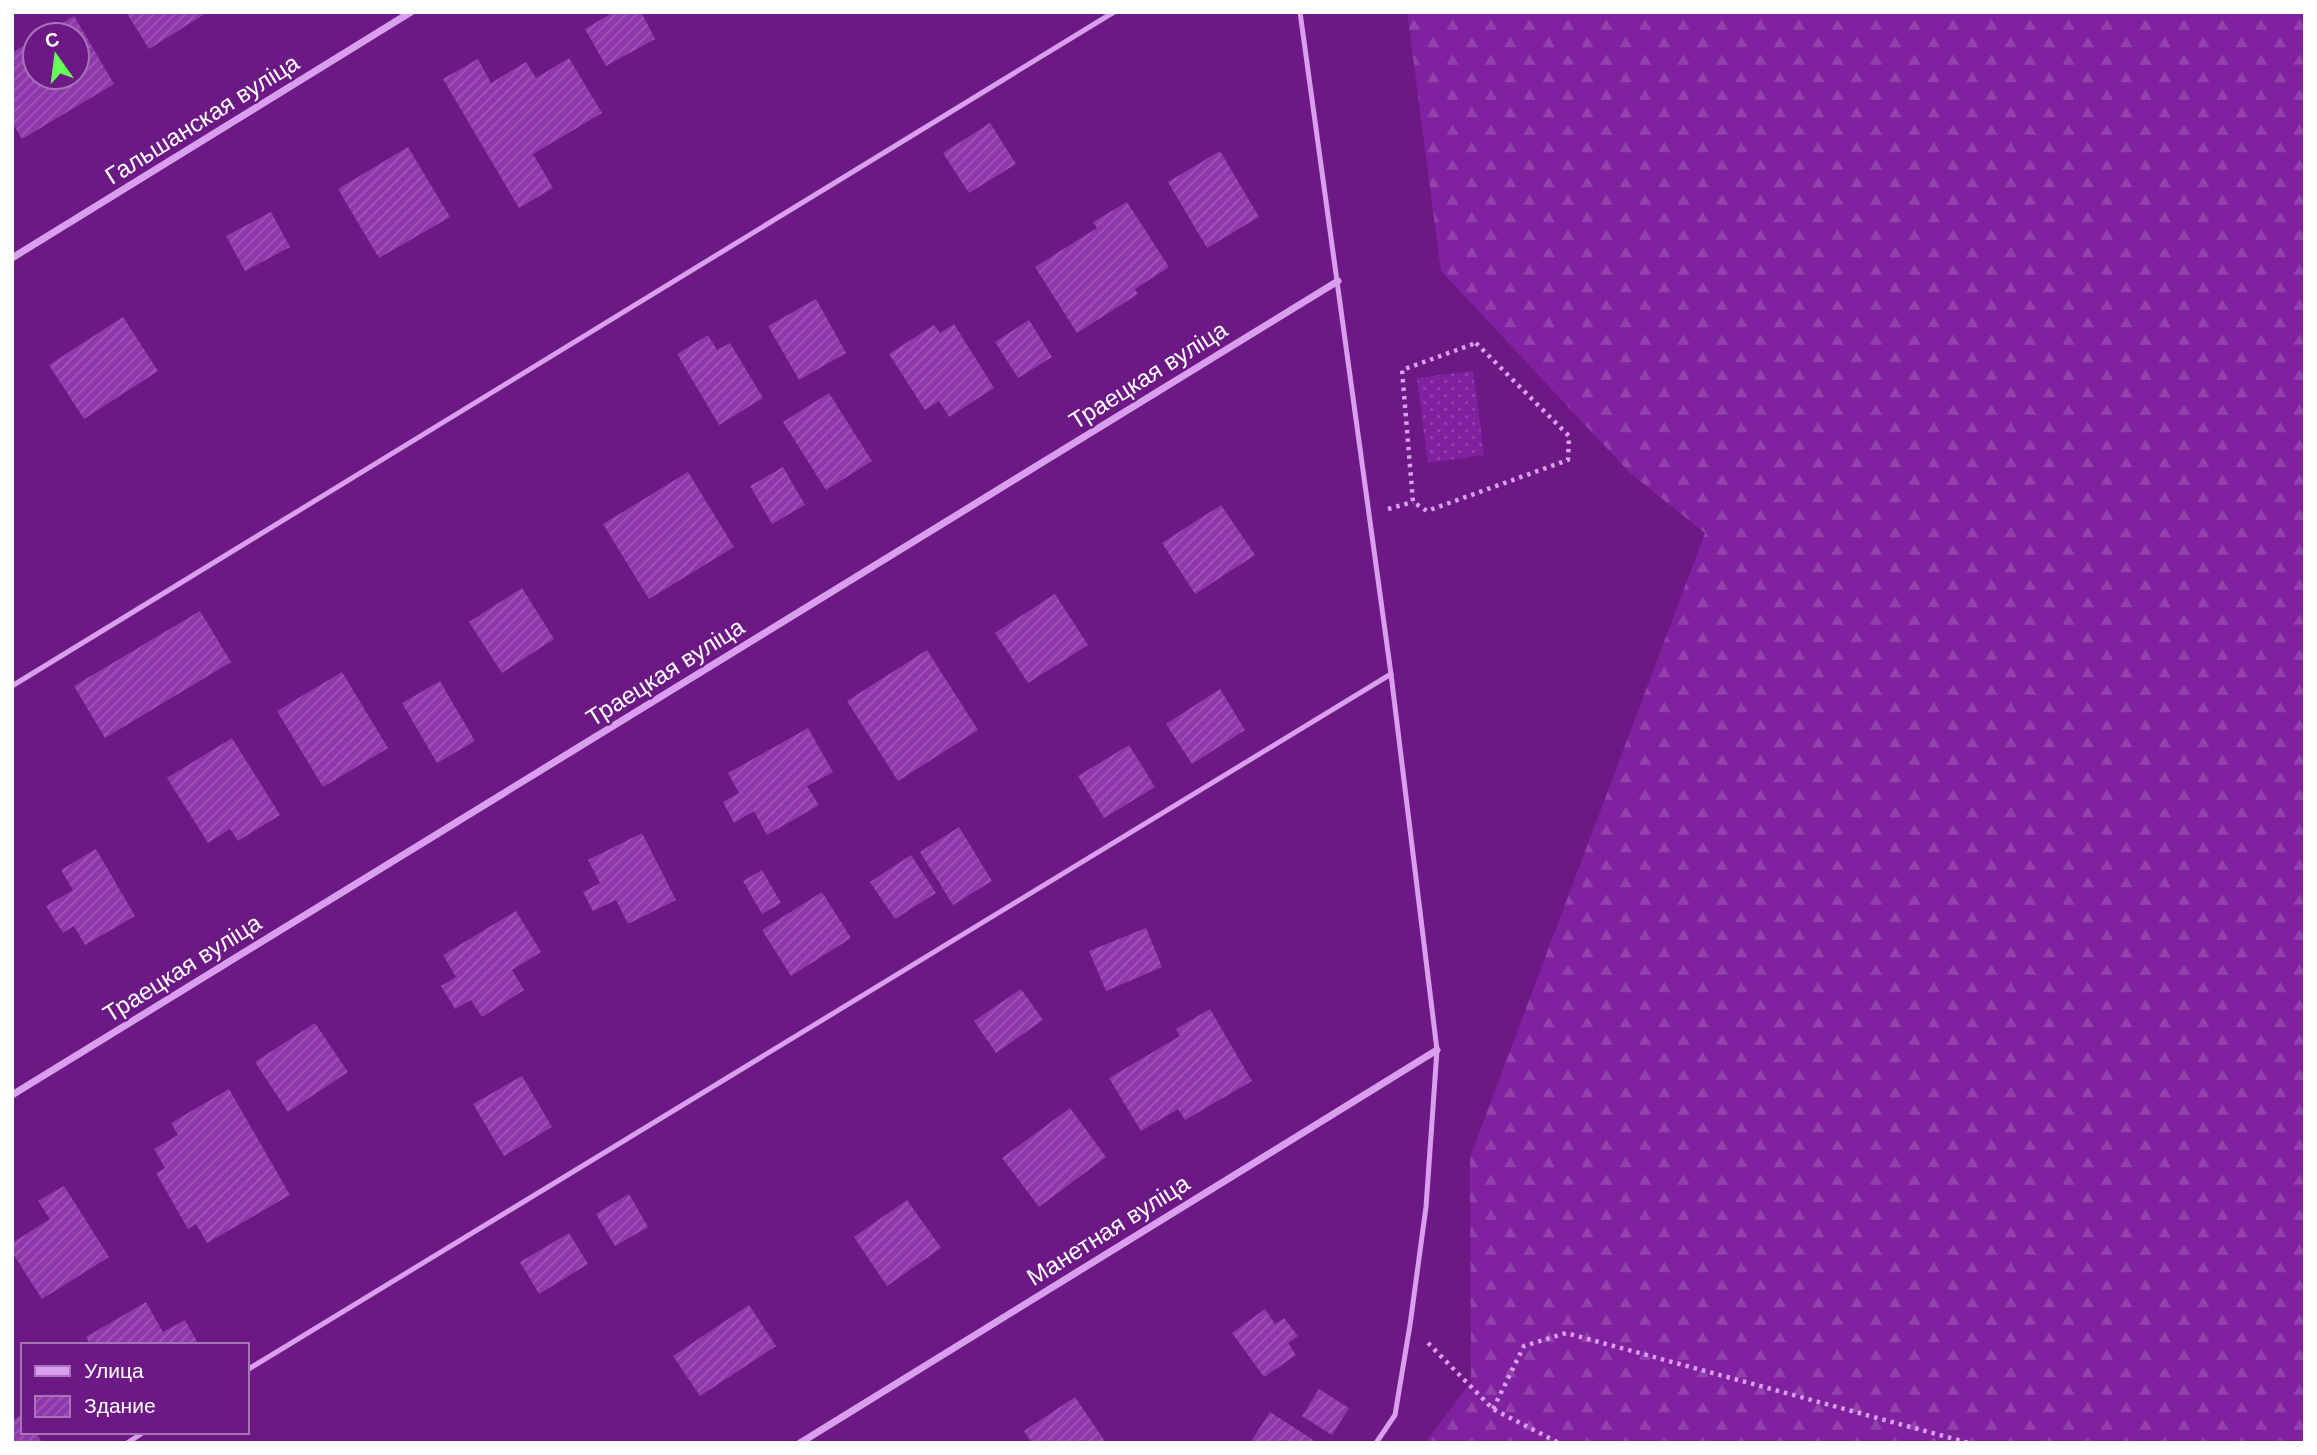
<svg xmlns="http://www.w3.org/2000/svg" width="2317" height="1455" font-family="'DM Sans',sans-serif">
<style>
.forest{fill:url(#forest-firs)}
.park{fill:url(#park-dots)}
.building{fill:url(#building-hatch)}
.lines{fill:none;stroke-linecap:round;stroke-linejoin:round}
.path{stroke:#d99eed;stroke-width:4.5;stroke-dasharray:3.5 5;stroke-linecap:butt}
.service{stroke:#d99eed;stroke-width:5}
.minor{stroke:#d99eed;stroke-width:7}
.labels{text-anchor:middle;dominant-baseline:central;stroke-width:5;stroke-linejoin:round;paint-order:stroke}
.street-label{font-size:24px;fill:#fff;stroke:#6c1885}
</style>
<defs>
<pattern id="forest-firs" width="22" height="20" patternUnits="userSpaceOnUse" patternTransform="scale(1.75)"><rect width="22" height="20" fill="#80219f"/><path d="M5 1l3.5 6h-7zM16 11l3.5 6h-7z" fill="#9342ad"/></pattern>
<pattern id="park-dots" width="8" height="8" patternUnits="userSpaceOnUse" patternTransform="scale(1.75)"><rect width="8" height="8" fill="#80219f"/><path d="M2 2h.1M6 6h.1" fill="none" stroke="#9342ad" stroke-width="1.8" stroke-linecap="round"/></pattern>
<pattern id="building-hatch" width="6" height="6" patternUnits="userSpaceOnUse" patternTransform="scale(1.75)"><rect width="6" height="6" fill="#9038ab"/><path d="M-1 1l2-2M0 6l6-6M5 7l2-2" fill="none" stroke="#a156b8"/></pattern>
</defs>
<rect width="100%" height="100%" fill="#6c1885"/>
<polygon class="forest" points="1407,12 2305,12 2305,1443 1425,1443 1471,1382 1470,1157 1705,533 1630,473 1441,271"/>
<polygon class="park" points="1473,371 1484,455 1428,463 1417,378"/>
<g class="building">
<polygon points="126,12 208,12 149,49"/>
<polygon points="614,12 641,12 655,39 606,66 585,29"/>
<polygon points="74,16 114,84 22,139 12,122 12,53 35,39 35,77 77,77 77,35 42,35"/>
<polygon points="569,58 602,113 533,154 553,188 519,208 443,79 478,59 491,83 526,62 536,78"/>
<polygon points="990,123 1016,164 969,193 943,153"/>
<polygon points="408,147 450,217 379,258 338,189"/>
<polygon points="1220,151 1259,217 1207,248 1168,182"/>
<polygon points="1127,202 1169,267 1135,289 1138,294 1077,333 1035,267 1097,228 1093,222"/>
<polygon points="271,212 290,247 245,271 226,236"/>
<polygon points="816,299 846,353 799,380 768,326"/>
<polygon points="123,317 158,371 84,419 49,365"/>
<polygon points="1029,320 1052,357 1018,378 995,342"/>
<polygon points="954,324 994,388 949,417 939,401 925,410 889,354 934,325 940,333"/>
<polygon points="708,335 717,350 730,343 763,398 719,425 677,354"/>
<polygon points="829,393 872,461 826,490 783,422"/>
<polygon points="783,467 805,505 772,524 750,486"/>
<polygon points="688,472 734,547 649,599 603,524"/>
<polygon points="1221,505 1255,555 1195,594 1162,543"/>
<polygon points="522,588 554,639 502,673 469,622"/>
<polygon points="1055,594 1088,645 1028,683 995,633"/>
<polygon points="200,611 231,662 105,738 74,686"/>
<polygon points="927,650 978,730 898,781 847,701"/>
<polygon points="342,672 388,748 323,787 277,711"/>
<polygon points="440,681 475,741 437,763 402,703"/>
<polygon points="1220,689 1245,730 1192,764 1166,724"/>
<polygon points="808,728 833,772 807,786 819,805 767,835 754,811 734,823 723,802 739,793 728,773"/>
<polygon points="232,738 280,815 238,841 230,829 208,843 167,778"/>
<polygon points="1129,745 1155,787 1104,818 1078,776"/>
<polygon points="959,827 992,881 953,905 920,852"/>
<polygon points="642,833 676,900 628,924 616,900 593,911 583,892 600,883 588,860"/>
<polygon points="96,849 135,916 85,945 74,926 63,933 46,906 73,890 61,870"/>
<polygon points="911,855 936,893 895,919 870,882"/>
<polygon points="762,870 781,903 762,914 743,881"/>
<polygon points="822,892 851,938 791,976 762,930"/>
<polygon points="516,911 541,952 512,970 524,990 482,1017 471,1000 455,1009 441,986 456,977 443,955"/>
<polygon points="1146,928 1162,967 1106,991 1089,951"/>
<polygon points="1021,989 1043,1020 996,1053 974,1021"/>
<polygon points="1210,1009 1252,1081 1185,1120 1178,1109 1141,1131 1109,1078 1180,1036 1176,1029"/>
<polygon points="315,1023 348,1072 288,1112 255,1062"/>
<polygon points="522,1076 552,1127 504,1156 473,1104"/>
<polygon points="229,1089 290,1195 207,1243 196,1224 188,1229 156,1173 165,1168 154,1149 178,1135 171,1123"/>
<polygon points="1070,1108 1106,1157 1039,1207 1002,1158"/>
<polygon points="64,1186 109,1257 42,1299 12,1252 12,1243 50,1219 38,1201"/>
<polygon points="629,1194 648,1227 615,1246 596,1214"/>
<polygon points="907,1200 941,1248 887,1286 854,1237"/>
<polygon points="569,1233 588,1264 539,1294 520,1262"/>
<polygon points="146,1302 163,1332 185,1320 199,1345 159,1345 157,1342 152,1345 90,1345 86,1337"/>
<polygon points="749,1305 776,1346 700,1396 673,1356"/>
<polygon points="1265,1309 1275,1324 1284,1318 1298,1336 1288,1343 1296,1355 1264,1377 1232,1333"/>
<polygon points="1319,1389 1349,1408 1332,1435 1302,1416"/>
<polygon points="1075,1397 1106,1443 1032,1443 1024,1431"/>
<polygon points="1270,1412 1318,1443 1250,1443"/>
<polygon points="23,1414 23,1432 36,1432 42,1443 12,1443 12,1421"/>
</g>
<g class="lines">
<g class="path">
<polygon points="1476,343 1569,436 1568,460 1427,511 1413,502 1402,370"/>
<polyline points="1388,509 1413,502"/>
<polyline points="1428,1343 1493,1409 1559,1443"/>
<polyline points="1493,1409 1524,1346 1566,1333 1969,1443"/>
</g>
<g class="service">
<polyline points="1300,12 1391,674 1437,1050 1426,1207 1410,1325 1395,1415 1376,1443"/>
<polyline points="12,686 1114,12"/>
<polyline points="247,1370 1391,674"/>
<polyline points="127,1443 144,1432"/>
</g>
<g class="minor">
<polyline points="12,258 411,12"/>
<polyline points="12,1095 1338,281"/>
<polyline points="800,1443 1437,1050"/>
</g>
</g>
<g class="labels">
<g class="street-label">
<text transform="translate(202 119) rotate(-32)">Гальшанская вуліца</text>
<text transform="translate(1148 375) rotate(-32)">Траецкая вуліца</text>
<text transform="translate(665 672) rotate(-32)">Траецкая вуліца</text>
<text transform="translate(182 968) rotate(-32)">Траецкая вуліца</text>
<text transform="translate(1108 1230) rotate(-32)">Манетная вуліца</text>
</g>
</g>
<rect width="2317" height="1455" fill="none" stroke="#ffffff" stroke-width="28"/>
<rect x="21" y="1343" width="228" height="91" fill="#6c1885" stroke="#a774b6" stroke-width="2"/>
<rect x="35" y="1366" width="35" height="10" fill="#d99eed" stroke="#a774b6" stroke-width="2"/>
<text x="84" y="1378" font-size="21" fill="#ffffff">Улица</text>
<rect x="35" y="1396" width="35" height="21" fill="url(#building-hatch)" stroke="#a774b6" stroke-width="2"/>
<text x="84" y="1413" font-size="21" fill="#ffffff">Здание</text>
<g transform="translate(56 56) rotate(346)"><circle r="33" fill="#6c1885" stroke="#a774b6" stroke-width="2"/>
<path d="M0-5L12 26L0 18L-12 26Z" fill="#67ff5a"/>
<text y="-10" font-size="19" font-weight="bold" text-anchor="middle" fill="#ffffff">С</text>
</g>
</svg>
